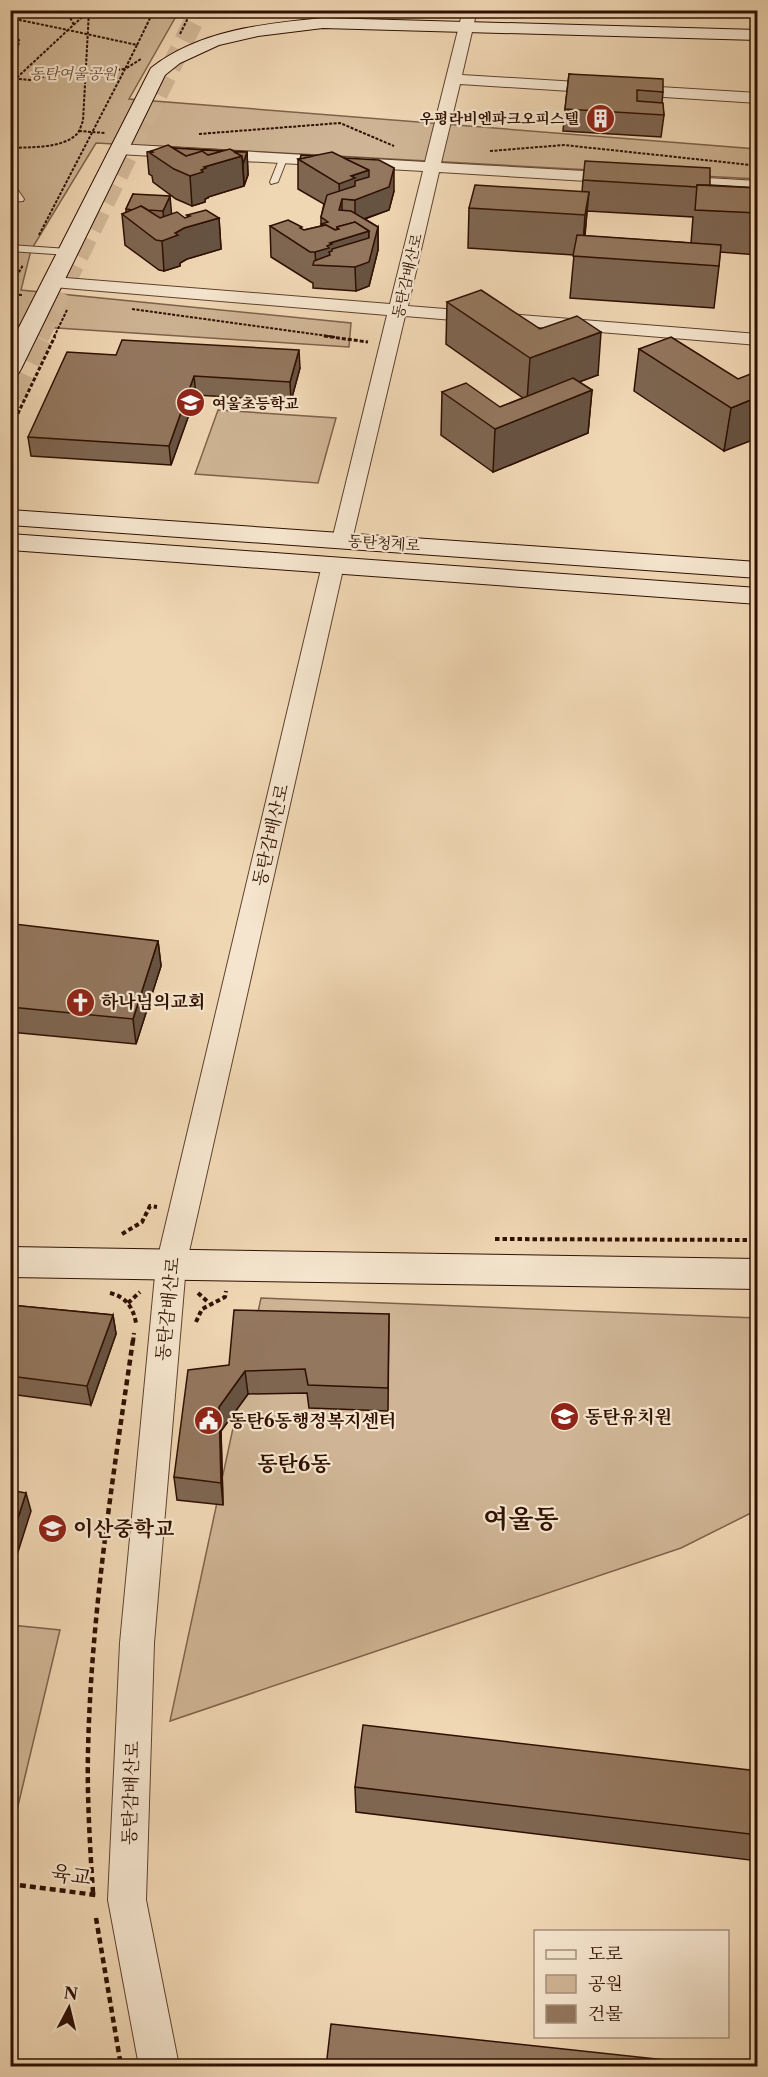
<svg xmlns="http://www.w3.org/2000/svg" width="768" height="2077" font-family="'Libre Caslon Text','Noto Serif KR',serif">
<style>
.green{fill:#cfb595;stroke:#7f624a;stroke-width:1.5}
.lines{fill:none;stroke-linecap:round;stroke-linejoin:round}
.highway-tunnel-far1{stroke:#d3b999;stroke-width:20;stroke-dasharray:20 10;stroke-linecap:butt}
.highway-tunnel{stroke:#d3b999;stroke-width:26;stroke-dasharray:26 13;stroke-linecap:butt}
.lane-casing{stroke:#5f422d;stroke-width:2}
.street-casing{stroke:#5f422d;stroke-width:2}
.secondary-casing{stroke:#2f1000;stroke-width:2}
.path-far3{stroke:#2f1000;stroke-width:2;stroke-dasharray:3 1.5;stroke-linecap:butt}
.path-far2{stroke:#2f1000;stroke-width:3;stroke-dasharray:4 2;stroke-linecap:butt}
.path-far1{stroke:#2f1000;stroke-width:4;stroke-dasharray:4.5 3;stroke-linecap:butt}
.path{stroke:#2f1000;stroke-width:4.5;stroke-dasharray:6 4;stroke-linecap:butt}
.lane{fill:#f5e5ce;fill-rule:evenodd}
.street{fill:#f5e5ce;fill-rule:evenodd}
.secondary{fill:#f5e5ce;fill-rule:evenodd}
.wall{fill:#7e6651;stroke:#2f1000;stroke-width:1.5;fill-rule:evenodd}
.shaded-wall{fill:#675342;stroke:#2f1000;stroke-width:1.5}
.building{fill:#93775e;stroke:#2f1000;stroke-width:1.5}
.labels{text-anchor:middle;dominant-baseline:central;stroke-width:4.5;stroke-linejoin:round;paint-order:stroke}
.far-park-label{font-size:15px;font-style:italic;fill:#674a34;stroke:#f5e5ce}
.far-poi-label{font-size:15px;font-weight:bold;fill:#2f1000;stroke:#f5e5ce;text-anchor:end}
.far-street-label{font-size:15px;fill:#2f1000;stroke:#f5e5ce}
.street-label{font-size:18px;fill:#2f1000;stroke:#f5e5ce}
.poi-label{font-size:18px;font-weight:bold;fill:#2f1000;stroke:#f5e5ce;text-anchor:start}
.quarter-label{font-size:21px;font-weight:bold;fill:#2f1000;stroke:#f5e5ce}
.near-poi-label{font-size:21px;font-weight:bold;fill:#2f1000;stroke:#f5e5ce;text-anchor:start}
.near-street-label{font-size:21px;fill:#2f1000;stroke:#f5e5ce}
.near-quarter-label{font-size:26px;font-weight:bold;fill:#2f1000;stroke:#f5e5ce}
</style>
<rect width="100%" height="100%" fill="#f0d7b4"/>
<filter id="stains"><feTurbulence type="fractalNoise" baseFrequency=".00333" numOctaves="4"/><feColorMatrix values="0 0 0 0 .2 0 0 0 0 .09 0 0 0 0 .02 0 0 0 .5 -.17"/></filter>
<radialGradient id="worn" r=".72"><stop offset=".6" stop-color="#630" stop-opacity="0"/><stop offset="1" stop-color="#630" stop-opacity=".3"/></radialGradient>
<g class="green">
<polygon points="10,11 179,11 129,99 757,149 757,179 96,143 31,250 21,290 351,323 349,347 11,325"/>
<polygon points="218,410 336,418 318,483 195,474"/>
<polygon points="261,1298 757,1318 757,1510 681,1548 170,1721"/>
<polygon points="11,1625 60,1630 11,1835 10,1625"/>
</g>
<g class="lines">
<polyline class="highway-tunnel-far1" points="39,337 199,10"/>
<polyline class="highway-tunnel" points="10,396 39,336"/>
<defs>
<g id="lane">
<polygon points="280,157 287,159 278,182 271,184 270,182"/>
<polygon points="10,179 24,199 23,201 10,202 10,197 15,197 10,189"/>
<polygon points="10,245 68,249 72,252 68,255 10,251"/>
</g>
<g id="street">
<polygon points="463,10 477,10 462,75 758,93 758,103 460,84 441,163 620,173 628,178 620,183 439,172 408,306 758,334 758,345 405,316 352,540 349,544 342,546 335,544 332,540 387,315 53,287 47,286 44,282 47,278 53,277 390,304 423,171 118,154 110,149 118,144 425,162"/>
<polygon points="673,176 758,181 758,191 667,184 665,181 667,178"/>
<polygon points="333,559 340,561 344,565 186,1265 154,1643 146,1900 179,2066 139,2066 108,1900 120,1643 156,1265 322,565 326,561"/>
</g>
<g id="secondary">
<path d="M323,18L758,30V40L323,28L258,36L219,45L180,63L165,75L21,369L18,374L10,376V345L151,68C200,30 262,24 323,18Z"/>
<polygon points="10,510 758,562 758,578 10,525"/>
<polygon points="10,534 758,588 758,604 10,550"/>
<polygon points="10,1247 758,1259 758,1289 10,1277"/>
</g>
</defs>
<use href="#lane" class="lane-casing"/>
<use href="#street" class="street-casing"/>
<use href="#secondary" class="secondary-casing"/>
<g class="path-far3">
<polyline points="66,10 74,25"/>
<polyline points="89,11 68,30 137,45 154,10"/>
<polyline points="10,18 68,30 10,84"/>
<polyline points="10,34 19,40 18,47 10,59"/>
<polyline points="180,34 192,10"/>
<polyline points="10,78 30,80 52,75 125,69 137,45"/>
<polyline points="79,131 105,133"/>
<polyline points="199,134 340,123 394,146"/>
<path d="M10,148C29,147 62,149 77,134C80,131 81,125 83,121L89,11"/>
<polyline points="490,151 564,145 751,165"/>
<polyline points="39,235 125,69 141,59"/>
<polyline points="10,288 23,265"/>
<polyline points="10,294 23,295"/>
<polyline points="132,309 335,337"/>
<polyline points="54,337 67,310"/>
</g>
<g class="path-far2">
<polyline points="324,336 368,342"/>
<polyline points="10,430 55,336"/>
</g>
<g class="path-far1">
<polyline points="122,1234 142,1222 150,1206 157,1207"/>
<polyline points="495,1239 758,1240"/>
<path d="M110,1293C126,1297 133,1307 136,1323"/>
<polyline points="198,1293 209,1303"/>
<polyline points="128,1303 140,1292"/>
<polyline points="196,1322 202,1309 225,1297 226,1291"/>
<polyline points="133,1342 134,1333"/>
</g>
<g class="path">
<polyline points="10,1884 96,1895"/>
<path d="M93,1893C90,1846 87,1799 88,1752C91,1614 113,1477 133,1340"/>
<polyline points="96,1918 121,2066"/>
</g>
<use href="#lane" class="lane"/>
<use href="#street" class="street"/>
<use href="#secondary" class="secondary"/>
</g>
<g class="wall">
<polygon points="569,74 663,92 662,103 664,115 661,137 563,131 565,109"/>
<polygon points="173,148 247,152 248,175 244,186 208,197 208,198 205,199 205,202 192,206 176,199 153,182 152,176 149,174 147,152"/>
<polygon points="298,159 394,191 389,210 365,219 378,227 378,250 369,286 356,291 313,288 313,283 311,282 271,257 270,226 304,230 321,226 321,217 324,204 298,189"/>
<path d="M583,180L710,185L758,188V255L720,252L719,266L714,308L570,298L574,255L468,248L469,208L582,192ZM587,211L693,217L691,243L585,236Z"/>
<polygon points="133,194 171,214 185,218 188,217 187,215 219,218 221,249 187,259 180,263 180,266 164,271 159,270 125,245 122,214 126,213 126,209"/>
<polygon points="447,302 540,329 598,375 579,382 592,390 588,433 493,472 441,435 442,392 500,407 523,398 446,344"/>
<polygon points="639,349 738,379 724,451 634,391"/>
<polygon points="116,355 300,368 291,401 196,395 171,465 31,456 28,437"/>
<polygon points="10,933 158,941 161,966 136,1044 10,1032"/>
<polygon points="10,1305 113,1315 116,1334 91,1405 10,1394"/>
<polygon points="389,1314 388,1411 309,1408 307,1393 248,1394 221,1431 223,1505 177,1500 174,1477 229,1365"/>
<polygon points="758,1771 758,1861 356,1812 355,1787"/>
</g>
<g class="shaded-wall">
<polygon points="247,152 248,175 244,186 243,164"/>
<polygon points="242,156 244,186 208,197 208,198 205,199 205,202 192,206 190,176 204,167"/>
<polygon points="394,168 394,191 389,210 355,222 355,200 342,199 342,222 339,210 340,206 339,184 351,176 369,170"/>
<polygon points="589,192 585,233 582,256 585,215"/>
<polygon points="170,196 172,219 165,234 163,211"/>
<polygon points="219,218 221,249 187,259 180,263 180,266 164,271 162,241 184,228"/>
<polygon points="378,227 378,250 369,286 356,291 355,267"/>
<polygon points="369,231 369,261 316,265 315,252 327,246 330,243"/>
<polygon points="601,332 598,375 527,401 530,358"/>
<polygon points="299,350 300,368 291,401 290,382"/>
<polygon points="194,376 196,395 171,465 169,446"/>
<polygon points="592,390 588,433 493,472 495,429"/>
<polygon points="758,397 758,438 724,451 731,408"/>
<polygon points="158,941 161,966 136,1044 133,1019"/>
<polygon points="113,1315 116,1334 91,1405 87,1386"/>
<polygon points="245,1371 248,1394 221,1431 223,1505 221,1483 219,1407"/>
<polygon points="26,1493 31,1511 10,1577 10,1543"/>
</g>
<g class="building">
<polygon points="569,74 663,79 663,92 637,90 637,101 663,103 664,115 565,109"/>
<polygon points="168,145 186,156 202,151 208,155 230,149 242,156 204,167 206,168 201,170 203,172 190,176 174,169 150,153 153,152 151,151"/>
<polygon points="173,148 222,151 208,155 202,151 186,156"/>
<polygon points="234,152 247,152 243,164 242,156"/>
<polygon points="332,152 369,170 351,176 355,178 339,184 298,159"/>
<polygon points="301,155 313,156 300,159"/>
<polygon points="344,158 379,160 394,168 389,187 355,200 342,199 339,210 351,211 378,227 369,262 355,267 313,265 314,261 330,255 329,252 332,251 332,249 369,238 369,231 355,222 337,227 337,229 335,230 326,225 322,225 321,224 328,222 321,217 327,195 355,186 355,181 369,177 369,170"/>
<polygon points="585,161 710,168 710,185 697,185 697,187 583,180"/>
<polygon points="475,185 589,192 585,215 469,208"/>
<polygon points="697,185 758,188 758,213 695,210"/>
<polygon points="133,194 170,196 163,211 148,210 141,206 133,210 126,209"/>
<polygon points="141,206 160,218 177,212 185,218 190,216 187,215 206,210 219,218 184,228 175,233 178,235 162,241 156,240 122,214"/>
<polygon points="288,220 302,227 300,228 304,230 326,225 335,230 339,229 337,227 355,222 369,231 330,243 332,244 327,246 329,248 315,252 310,252 270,226"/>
<polygon points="577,235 721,245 719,266 573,256"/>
<polygon points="481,290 540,329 577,316 601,332 530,358 447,302"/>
<polygon points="671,337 738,379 758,371 758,397 731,408 639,349"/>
<polygon points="122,340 299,350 290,382 194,376 169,446 28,437 67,352 116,355"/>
<polygon points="573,378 592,390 495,429 442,392 466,383 500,407"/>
<polygon points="14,924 158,941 133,1019 10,1007 10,933"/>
<polygon points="10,1305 113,1315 87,1386 10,1376"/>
<polygon points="234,1310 389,1314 388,1388 308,1385 305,1369 245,1371 219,1407 221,1483 174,1477 188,1370 229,1365"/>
<polygon points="10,1490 26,1493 10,1543"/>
<polygon points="363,1725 758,1771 758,1835 355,1787"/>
<polygon points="331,2024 731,2067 326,2067"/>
</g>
<defs>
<symbol id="building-disc" viewBox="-11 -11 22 22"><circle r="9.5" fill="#8f2418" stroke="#f5e5ce"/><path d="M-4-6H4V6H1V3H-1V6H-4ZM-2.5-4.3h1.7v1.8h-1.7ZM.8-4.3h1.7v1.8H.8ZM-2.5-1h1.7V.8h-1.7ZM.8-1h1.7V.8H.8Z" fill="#fff"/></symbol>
<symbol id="school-disc" viewBox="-11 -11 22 22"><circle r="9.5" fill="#8f2418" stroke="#f5e5ce"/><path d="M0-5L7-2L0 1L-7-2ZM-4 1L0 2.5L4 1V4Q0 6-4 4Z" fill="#fff"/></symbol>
<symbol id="church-disc" viewBox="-11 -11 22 22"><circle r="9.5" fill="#8f2418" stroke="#f5e5ce"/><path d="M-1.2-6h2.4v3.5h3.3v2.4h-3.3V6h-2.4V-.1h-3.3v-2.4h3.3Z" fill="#fff"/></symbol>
<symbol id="civic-disc" viewBox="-11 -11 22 22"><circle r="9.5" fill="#8f2418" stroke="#f5e5ce"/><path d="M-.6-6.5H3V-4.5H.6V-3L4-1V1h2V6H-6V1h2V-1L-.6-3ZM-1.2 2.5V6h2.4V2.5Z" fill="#fff"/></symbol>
</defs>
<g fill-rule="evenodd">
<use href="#building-disc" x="584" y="102" width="33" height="33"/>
<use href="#school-disc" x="174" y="386" width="33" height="33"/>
<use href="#church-disc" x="64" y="986" width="33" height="33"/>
<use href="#school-disc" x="548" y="1400" width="33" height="33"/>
<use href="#civic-disc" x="192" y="1404" width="33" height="33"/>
<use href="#school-disc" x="36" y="1512" width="33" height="33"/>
</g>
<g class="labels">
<g class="far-park-label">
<text x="73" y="73">동탄여울공원</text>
</g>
<g class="far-poi-label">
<text x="579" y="118">우평라비엔파크오피스텔</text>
<text x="212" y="403" text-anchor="start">여울초등학교</text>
</g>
<g class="far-street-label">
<text transform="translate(407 276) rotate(-77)">동탄감배산로</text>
<text transform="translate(384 543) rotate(4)">동탄청계로</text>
</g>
<g class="street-label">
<text transform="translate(271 835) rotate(-77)">동탄감배산로</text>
<text transform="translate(168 1309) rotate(-84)">동탄감배산로</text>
<text transform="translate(131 1793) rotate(-88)">동탄감배산로</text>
</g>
<g class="poi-label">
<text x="101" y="1002">하나님의교회</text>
<text x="585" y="1417">동탄유치원</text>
<text x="229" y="1421">동탄6동행정복지센터</text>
</g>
<g class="quarter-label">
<text x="294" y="1463">동탄6동</text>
</g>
<g class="near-poi-label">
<text x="73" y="1528">이산중학교</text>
</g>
<g class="near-street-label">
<text transform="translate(71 1875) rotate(8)">육교</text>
</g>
<g class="near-quarter-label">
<text x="521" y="1519">여울동</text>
</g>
</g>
<rect width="768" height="2077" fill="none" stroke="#f0d7b4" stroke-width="36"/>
<rect x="12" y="12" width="744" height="2053" fill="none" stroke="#2f1000" stroke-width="3"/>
<rect x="18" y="18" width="732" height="2041" fill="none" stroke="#2f1000" stroke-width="1.5"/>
<rect x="534" y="1930" width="195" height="108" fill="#f5e5ce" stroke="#a6907c" stroke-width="1.5"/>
<rect x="546" y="1950" width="30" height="9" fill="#f5e5ce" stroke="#a6907c" stroke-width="1.5"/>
<text x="588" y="1960" font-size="18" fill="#2f1000">도로</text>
<rect x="546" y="1975" width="30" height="18" fill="#cfb595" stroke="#a6907c" stroke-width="1.5"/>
<text x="588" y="1990" font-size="18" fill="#2f1000">공원</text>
<rect x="546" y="2005" width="30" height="18" fill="#93775e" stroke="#a6907c" stroke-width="1.5"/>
<text x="588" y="2020" font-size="18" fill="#2f1000">건물</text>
<g transform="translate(69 2008) rotate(7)" stroke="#f5e5ce" stroke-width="4.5" paint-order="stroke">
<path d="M0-4.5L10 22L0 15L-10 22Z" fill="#2f1000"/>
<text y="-9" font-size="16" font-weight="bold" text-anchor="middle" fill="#2f1000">N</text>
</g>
<rect width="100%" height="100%" filter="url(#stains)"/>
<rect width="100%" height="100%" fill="url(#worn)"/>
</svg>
